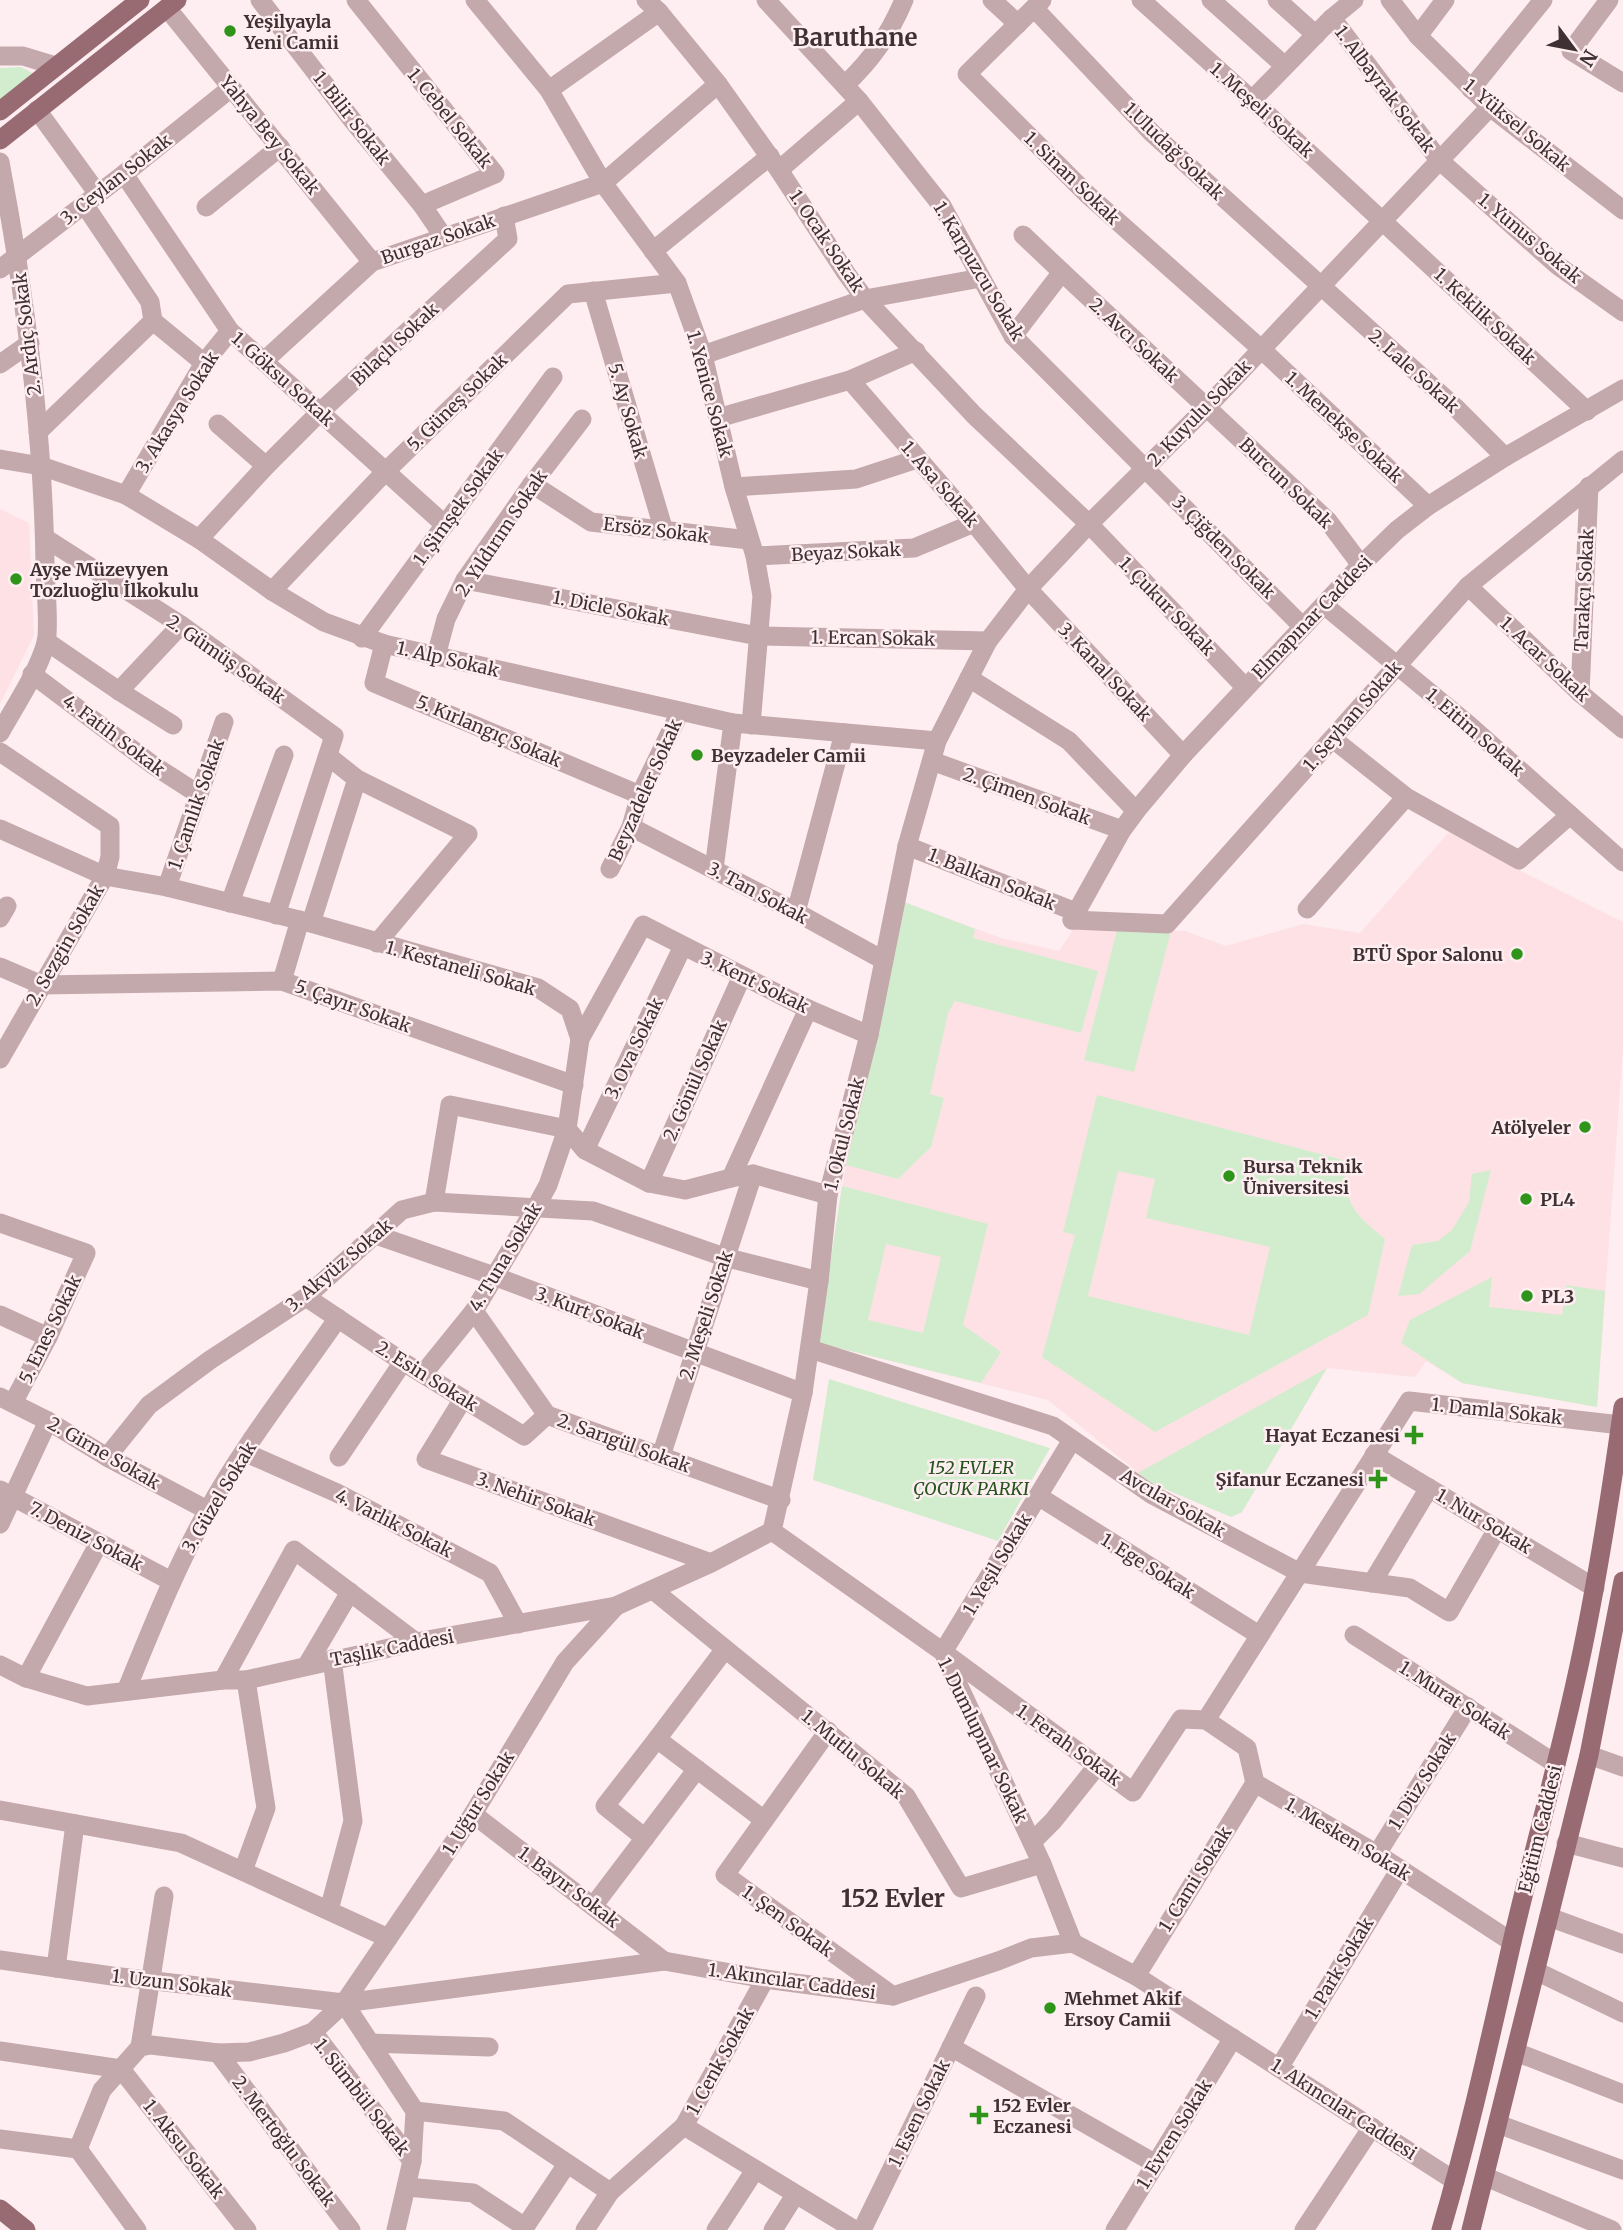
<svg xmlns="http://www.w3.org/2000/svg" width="1623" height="2230" font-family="Merriweather,serif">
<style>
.built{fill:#fde1e5}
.green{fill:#d2edcd;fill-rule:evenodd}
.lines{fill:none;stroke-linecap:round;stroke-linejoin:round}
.minor{stroke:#c3a8ac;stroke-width:19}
.tertiary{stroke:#c3a8ac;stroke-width:19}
.primary{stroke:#986a72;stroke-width:19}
.poi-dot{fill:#2e941a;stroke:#feeef1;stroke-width:2.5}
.labels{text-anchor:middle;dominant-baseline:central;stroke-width:5;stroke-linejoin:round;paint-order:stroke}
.poi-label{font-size:18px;font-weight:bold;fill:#3f3133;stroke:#feeef1;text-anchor:start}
.street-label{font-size:18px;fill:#3f3133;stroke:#feeef1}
.park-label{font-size:18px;font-style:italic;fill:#24541c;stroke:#feeef1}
.district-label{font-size:24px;font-weight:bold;fill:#3f3133;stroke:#feeef1}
</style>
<rect width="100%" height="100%" fill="#feeef1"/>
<g class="built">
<polygon points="0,509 29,523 34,635 0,704"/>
<polygon points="1450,831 1521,871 1623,922 1623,1048 1597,1407 1462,1383 1426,1361 1415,1377 1327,1368 1242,1512 1231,1517 1151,1483 1048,1400 818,1343 846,1165 904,902 1001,938 1059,951 1075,927 1185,931 1226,946 1303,924 1360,933"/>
</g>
<g class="green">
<polygon points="21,67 36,75 0,102 0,68"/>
<polygon points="904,902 975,929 973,938 1098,971 1081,1033 955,1001 948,1013 930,1094 944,1098 931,1147 898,1179 846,1165"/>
<polygon points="1117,930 1171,931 1134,1072 1084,1060"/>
<path d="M1097,1095L1343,1160C1347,1205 1350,1210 1385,1239L1368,1315L1155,1432L1042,1357L1075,1235L1063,1232ZM1118,1171L1155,1179L1146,1218L1270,1247L1249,1335L1088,1296Z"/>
<polygon points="1491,1170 1470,1251 1419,1294 1398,1296 1412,1245 1438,1241 1452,1230 1469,1202 1472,1174"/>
<path d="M842,1186L988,1224L963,1325L1001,1352L981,1383L818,1343ZM886,1244L941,1257L923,1333L868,1320Z"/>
<polygon points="1492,1277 1489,1307 1562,1315 1566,1285 1605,1291 1597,1407 1462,1383 1401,1343 1410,1320"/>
<polygon points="1327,1368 1242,1512 1231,1517 1151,1483 1138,1473"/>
<polygon points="829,1379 1050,1448 998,1541 813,1480"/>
</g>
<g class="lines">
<g class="minor">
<polyline points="260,0 353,121 422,205 443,236"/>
<polyline points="356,0 495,174 422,205"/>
<polyline points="475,0 549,90 603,183 677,283 703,355 734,487 755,556 762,596 751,725"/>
<polyline points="646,0 659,12 718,84 779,170 846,273 865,299 974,415 1089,524 1245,687"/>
<polyline points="766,0 859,101 942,206 1013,336 1302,626"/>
<polyline points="992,0 1018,24"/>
<polyline points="1042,0 967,74 1088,195 1260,348 1428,506"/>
<polyline points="1141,0 1252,100 1587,411"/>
<polyline points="1211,0 1285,66"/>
<polyline points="1277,0 1316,35"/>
<polyline points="1390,0 1418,36 1490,107 1623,210"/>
<polyline points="1609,0 1571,51 1623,83"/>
<polyline points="167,8 372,262"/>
<polyline points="1034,8 1152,133 1456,408 1505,457"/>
<polyline points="1332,18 1439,160 1557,265 1623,312"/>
<polyline points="1418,36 1445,0"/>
<polyline points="0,56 23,56 56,66"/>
<path d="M845,85C873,58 889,35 904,0"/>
<polyline points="1471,89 1543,0"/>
<polyline points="549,90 659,12"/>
<polyline points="1252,100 1332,18 1354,0"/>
<polyline points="37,110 98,194"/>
<path d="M0,162C25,294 43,428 45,563C45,582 50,627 46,643C37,674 16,704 0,733"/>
<polyline points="779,170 859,101"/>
<polyline points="124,174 230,331 445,525"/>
<polyline points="84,204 150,302 153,321 204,363"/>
<polyline points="206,207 280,147"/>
<polyline points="1023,235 1062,272"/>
<polyline points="653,251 770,156"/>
<polyline points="0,269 124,174 231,88"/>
<polyline points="593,291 664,531"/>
<polyline points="1013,336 1062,272 1328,521 1361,565"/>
<polyline points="703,355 865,299 981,278"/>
<polyline points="264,361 372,262 603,183 718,84"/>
<polyline points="0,364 30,343"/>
<polyline points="850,380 974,523 1028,589 1183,755"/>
<polyline points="718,418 850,380 916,351"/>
<polyline points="218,424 266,466"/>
<polyline points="38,432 153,321"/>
<polyline points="0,459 41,466 126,495 199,539 272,591 324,622 384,644 733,723 937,741"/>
<polyline points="532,484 591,522 749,540"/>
<polyline points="734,487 856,479 917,459"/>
<polyline points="126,495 204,363 230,331"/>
<polyline points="45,538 181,625 334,736 276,915"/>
<polyline points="199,539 266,466 320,412 508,239 504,216"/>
<polyline points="755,556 914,548 974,523"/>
<polyline points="465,580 758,636 988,641"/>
<polyline points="1468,586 1580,693 1623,729"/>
<polyline points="272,591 385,472 568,294 677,283"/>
<polyline points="1324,605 1469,725 1623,862"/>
<polyline points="362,638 553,377"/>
<polyline points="46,641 119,691 173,725"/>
<polyline points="384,644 374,683 640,795"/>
<polyline points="436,656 446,619 465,580 532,484 582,419"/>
<polyline points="32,674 153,765 198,794"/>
<polyline points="969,678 1069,741 1136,811"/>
<polyline points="119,691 181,625"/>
<polyline points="1580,693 1589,486"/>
<polyline points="1333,739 1406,797 1519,860 1570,815"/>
<polyline points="0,752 110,826 110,857 105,876 0,1059"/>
<polyline points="328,756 357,779 468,834 377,943"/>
<polyline points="932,761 1122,830"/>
<polyline points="631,827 796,912 883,960"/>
<polyline points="0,829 105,876 167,887 311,923 538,988 570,1009 580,1039 567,1129 585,1150 649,1183 685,1190 731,1178 753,1174 828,1195"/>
<polyline points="907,846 1076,912"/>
<polyline points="610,869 631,827 640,795 680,712"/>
<polyline points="714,869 733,723"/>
<polyline points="167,887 224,722"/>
<polyline points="230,903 284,755"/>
<polyline points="1307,909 1406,797"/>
<polyline points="796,912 844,733"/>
<polyline points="0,918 7,906"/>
<polyline points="1072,920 1167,924 1468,586 1623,460"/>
<polyline points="311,923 357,779"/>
<polyline points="0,967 42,985 282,981 574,1085"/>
<polyline points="282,981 300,920"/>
<polyline points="580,1039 643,925 808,1009 869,1035"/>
<polyline points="585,1150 683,946"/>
<polyline points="731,1178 808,1009"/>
<polyline points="649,1183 742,976"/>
<polyline points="0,1223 86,1253 48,1337 13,1403"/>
<polyline points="376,1235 494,1276 803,1393"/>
<polyline points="306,1297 403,1362 524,1436 547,1415"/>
<polyline points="474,1311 547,1415 781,1500"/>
<polyline points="0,1315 48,1337"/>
<polyline points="810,1349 1053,1426 1151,1494 1300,1573 1410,1588 1449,1612 1497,1529"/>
<polyline points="423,1374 474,1311 536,1207 548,1185 567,1129 450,1105 434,1202"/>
<polyline points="0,1397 48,1421 107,1457 207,1510"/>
<polyline points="463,1399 426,1459 711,1563"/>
<polyline points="1072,1440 943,1652 1133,1792 1181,1719 1206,1720 1409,1401 1621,1425"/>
<polyline points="244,1452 337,1493 490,1573 518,1624"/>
<polyline points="1374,1455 1595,1588"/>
<polyline points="661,1456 753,1174"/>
<polyline points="107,1457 149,1405 210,1360 306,1297 402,1210 434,1202 593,1211 724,1257 819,1281"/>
<polyline points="339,1457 403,1362"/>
<polyline points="0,1490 171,1581"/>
<polyline points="1038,1496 1259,1635"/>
<polyline points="0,1524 48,1421"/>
<polyline points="1372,1583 1429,1488"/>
<polyline points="653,1590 906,1796 961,1888 1042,1864"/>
<polyline points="1354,1635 1556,1764"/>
<polyline points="725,1649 657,1739 764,1820"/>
<polyline points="307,1665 350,1592"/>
<polyline points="26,1678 99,1543"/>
<polyline points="223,1680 294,1550 416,1642"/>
<path d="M126,1691C151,1630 175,1569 207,1512C244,1444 294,1382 338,1318"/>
<polyline points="1206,1720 1247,1748 1255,1783 1377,1854 1512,1942"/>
<polyline points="828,1731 725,1875 893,1996"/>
<polyline points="1589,1755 1623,1767"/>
<polyline points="0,1810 181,1843 388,1938"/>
<polyline points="473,1814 664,1961"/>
<polyline points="645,1838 605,1806 657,1739"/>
<polyline points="1032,1842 1053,1821 1097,1766"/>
<polyline points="1566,1843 1623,1858"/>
<polyline points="1377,1854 1468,1707"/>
<polyline points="243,1871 266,1808 246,1680"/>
<polyline points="594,1905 697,1769"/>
<polyline points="329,1910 353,1821 332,1659"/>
<polyline points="1549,1917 1623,1944"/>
<polyline points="1073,1943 1042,1864 943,1652 772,1531 803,1393 819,1281 828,1195 869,1035 907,846 937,741 969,678 988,641 1028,589 1089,524 1207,407 1490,107"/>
<polyline points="0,1960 112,1976 344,2003"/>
<polyline points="56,1968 75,1824"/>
<polyline points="1536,1971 1623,2013"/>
<polyline points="1136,1976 1255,1783"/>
<polyline points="344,2003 415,2111 412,2161 396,2230"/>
<polyline points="313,2032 412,2161"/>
<polyline points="370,2043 489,2047"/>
<polyline points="140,2047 164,1896"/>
<polyline points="951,2047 1156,2164"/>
<polyline points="0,2051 121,2069"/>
<polyline points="1516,2052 1623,2094"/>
<polyline points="218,2053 351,2230"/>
<polyline points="1279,2068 1400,1869"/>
<polyline points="121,2069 247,2230"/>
<polyline points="415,2111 504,2121 610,2192"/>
<polyline points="1498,2124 1623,2170"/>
<polyline points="684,2126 855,2230"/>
<polyline points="0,2139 78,2149 102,2090 140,2047 151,2045 218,2053 249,2052 284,2043 313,2032 344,2003 473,1814 565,1662 616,1606"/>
<polyline points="78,2149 137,2230"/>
<polyline points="1486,2177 1612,2230"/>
<polyline points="407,2187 473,2193 525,2227 567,2164"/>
<polyline points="585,2230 610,2192 684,2126 765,1979"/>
<polyline points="716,2230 755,2170"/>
<polyline points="773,2230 795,2195"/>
<polyline points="862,2230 976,1996"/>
<polyline points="1115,2230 1233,2038"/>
<polyline points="1304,2230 1372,2127"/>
</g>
<g class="tertiary">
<polyline points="1072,920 1122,830 1136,811 1183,755 1361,565 1397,530 1428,506 1505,457 1623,389"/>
<polyline points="0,1665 26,1678 87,1696 223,1680 246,1680 416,1642 616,1606 711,1563 772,1531"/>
<polyline points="344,2003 664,1961 765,1979 893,1996 998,1961 1031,1948 1073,1943 1136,1976 1455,2181"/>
</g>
<g class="primary">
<polyline points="0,111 140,0"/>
<polyline points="0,140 177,0"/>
<polyline points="0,2209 26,2230"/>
<path d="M1441,2230C1469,2135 1490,2039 1512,1942C1532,1856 1556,1770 1575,1684C1596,1592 1610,1500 1623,1407"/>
<polyline points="1471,2230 1589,1755 1623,1581"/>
</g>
</g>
<g class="poi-dot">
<circle cx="230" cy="31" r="7"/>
<circle cx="16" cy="579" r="7"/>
<circle cx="697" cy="755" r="7"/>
<circle cx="1517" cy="954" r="7"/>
<circle cx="1585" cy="1127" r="7"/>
<circle cx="1229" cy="1176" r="7"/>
<circle cx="1526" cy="1199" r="7"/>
<circle cx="1527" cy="1296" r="7"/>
<path d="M1410.5 1424.5h7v7h7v7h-7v7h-7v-7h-7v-7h7z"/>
<path d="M1374.5 1468.5h7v7h7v7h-7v7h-7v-7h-7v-7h7z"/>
<circle cx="1050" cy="2008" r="7"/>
<path d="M975.5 2104.5h7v7h7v7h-7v7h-7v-7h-7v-7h7z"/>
</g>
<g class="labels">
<g class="poi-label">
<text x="244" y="21">Yeşilyayla<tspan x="244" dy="21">Yeni Camii</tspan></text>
<text x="30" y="569">Ayşe Müzeyyen<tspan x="30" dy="21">Tozluoğlu İlkokulu</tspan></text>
<text x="711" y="755">Beyzadeler Camii</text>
<text x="1503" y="954" text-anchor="end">BTÜ Spor Salonu</text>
<text x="1571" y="1127" text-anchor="end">Atölyeler</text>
<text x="1243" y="1166">Bursa Teknik<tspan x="1243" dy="21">Üniversitesi</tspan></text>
<text x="1540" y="1199">PL4</text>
<text x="1541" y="1296">PL3</text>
<text x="1400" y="1435" text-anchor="end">Hayat Eczanesi</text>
<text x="1364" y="1479" text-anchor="end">Şifanur Eczanesi</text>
<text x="1064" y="1998">Mehmet Akif<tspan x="1064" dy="21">Ersoy Camii</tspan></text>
<text x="993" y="2105">152 Evler<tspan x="993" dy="21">Eczanesi</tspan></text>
</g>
<g class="street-label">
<text transform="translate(1385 89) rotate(53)">1. Albayrak Sokak</text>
<text transform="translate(1262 110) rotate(42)">1. Meşeli Sokak</text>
<text transform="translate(352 118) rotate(52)">1. Bilir Sokak</text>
<text transform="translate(450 118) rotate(51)">1. Cebel Sokak</text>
<text transform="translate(1517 125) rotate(40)">1. Yüksel Sokak</text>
<text transform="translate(270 135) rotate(51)">Yahya Bey Sokak</text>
<text transform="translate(1174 151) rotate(44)">1.Uludağ Sokak</text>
<text transform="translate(1072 178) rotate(44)">1. Sinan Sokak</text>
<text transform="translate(116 179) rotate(-38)">3. Ceylan Sokak</text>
<text transform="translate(1530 238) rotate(40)">1. Yunus Sokak</text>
<text transform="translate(438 239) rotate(-19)">Burgaz Sokak</text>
<text transform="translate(827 241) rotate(56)">1. Ocak Sokak</text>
<text transform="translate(979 271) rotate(59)">1. Karpuzcu Sokak</text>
<text transform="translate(1485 316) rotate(43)">1. Keklik Sokak</text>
<text transform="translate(27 334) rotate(-97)">2. Ardıç Sokak</text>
<text transform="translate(1134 340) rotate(43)">2. Avcı Sokak</text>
<text transform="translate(395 344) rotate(-43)">Bilaçlı Sokak</text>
<text transform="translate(1414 371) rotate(42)">2. Lale Sokak</text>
<text transform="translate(283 379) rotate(42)">1. Göksu Sokak</text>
<text transform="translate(710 394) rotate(75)">1. Yenice Sokak</text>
<text transform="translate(457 402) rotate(-44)">5. Güneş Sokak</text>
<text transform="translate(628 411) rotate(74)">5. Ay Sokak</text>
<text transform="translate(177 412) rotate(-58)">3. Akasya Sokak</text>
<text transform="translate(1199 413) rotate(-46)">2. Kuyulu Sokak</text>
<text transform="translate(1344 427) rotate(43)">1. Menekşe Sokak</text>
<text transform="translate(1286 483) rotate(44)">Burcun Sokak</text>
<text transform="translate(940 484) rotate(49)">1. Asa Sokak</text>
<text transform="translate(458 507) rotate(-54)">1. Şimşek Sokak</text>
<text transform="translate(656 530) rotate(7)">Ersöz Sokak</text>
<text transform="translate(501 533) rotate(-56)">2. Yıldırım Sokak</text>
<text transform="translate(1224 547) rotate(45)">3. Çiğden Sokak</text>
<text transform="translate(846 552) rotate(-3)">Beyaz Sokak</text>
<text transform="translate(1584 590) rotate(-87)">Tarakçı Sokak</text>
<text transform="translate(1167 606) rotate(46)">1. Çukur Sokak</text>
<text transform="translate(611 608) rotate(11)">1. Dicle Sokak</text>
<text transform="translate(1312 617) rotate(-46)">Elmapınar Caddesi</text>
<text transform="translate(873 638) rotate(1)">1. Ercan Sokak</text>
<text transform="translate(226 659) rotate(35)">2. Gümüş Sokak</text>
<text transform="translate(448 659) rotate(13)">1. Alp Sokak</text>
<text transform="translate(1545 659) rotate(43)">1. Acar Sokak</text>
<text transform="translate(1105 672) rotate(47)">3. Kanal Sokak</text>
<text transform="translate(1352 716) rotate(-49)">1. Seyhan Sokak</text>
<text transform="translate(489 731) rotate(23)">5. Kırlangıç Sokak</text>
<text transform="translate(1475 732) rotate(41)">1. Eitim Sokak</text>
<text transform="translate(114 735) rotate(37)">4. Fatih Sokak</text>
<text transform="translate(645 790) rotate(-66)">Beyzadeler Sokak</text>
<text transform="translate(1027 796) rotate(20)">2. Çimen Sokak</text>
<text transform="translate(196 804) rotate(-71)">1. Çamlık Sokak</text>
<text transform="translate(992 879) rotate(22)">1. Balkan Sokak</text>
<text transform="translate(758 893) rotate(28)">3. Tan Sokak</text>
<text transform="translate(65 945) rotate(-60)">2. Sezgin Sokak</text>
<text transform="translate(461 968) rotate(16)">1. Kestaneli Sokak</text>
<text transform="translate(755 982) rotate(26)">3. Kent Sokak</text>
<text transform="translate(353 1006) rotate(20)">5. Çayır Sokak</text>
<text transform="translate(634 1048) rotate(-64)">3. Ova Sokak</text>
<text transform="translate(695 1080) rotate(-66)">2. Gönül Sokak</text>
<text transform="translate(844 1134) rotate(-76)">1. Okul Sokak</text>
<text transform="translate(505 1257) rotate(-59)">4. Tuna Sokak</text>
<text transform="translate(339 1265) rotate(-40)">3. Akyüz Sokak</text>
<text transform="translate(590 1313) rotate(21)">3. Kurt Sokak</text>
<text transform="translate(706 1315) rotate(-72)">2. Meşeli Sokak</text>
<text transform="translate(50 1329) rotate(-64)">5. Enes Sokak</text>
<text transform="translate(427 1376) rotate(32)">2. Esin Sokak</text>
<text transform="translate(1497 1411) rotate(6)">1. Damla Sokak</text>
<text transform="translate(624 1443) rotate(20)">2. Sarıgül Sokak</text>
<text transform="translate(104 1453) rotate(30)">2. Girne Sokak</text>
<text transform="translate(219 1497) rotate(-59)">3. Güzel Sokak</text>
<text transform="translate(536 1499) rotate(20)">3. Nehir Sokak</text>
<text transform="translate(1173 1503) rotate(30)">Avcılar Sokak</text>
<text transform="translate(1484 1521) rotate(31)">1. Nur Sokak</text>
<text transform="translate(394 1523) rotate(27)">4. Varlık Sokak</text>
<text transform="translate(86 1536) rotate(28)">7. Deniz Sokak</text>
<text transform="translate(997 1564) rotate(-59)">1. Yeşil Sokak</text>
<text transform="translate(1148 1566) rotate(32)">1. Ege Sokak</text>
<text transform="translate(392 1648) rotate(-11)">Taşlık Caddesi</text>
<text transform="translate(1455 1700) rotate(33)">1. Murat Sokak</text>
<text transform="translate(983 1740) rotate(64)">1. Dumlupınar Sokak</text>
<text transform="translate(1069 1745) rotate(36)">1. Ferah Sokak</text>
<text transform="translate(853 1754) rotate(40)">1. Mutlu Sokak</text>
<text transform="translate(1422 1781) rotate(-58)">1. Düz Sokak</text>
<text transform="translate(478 1803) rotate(-58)">1. Uğur Sokak</text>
<text transform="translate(1540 1829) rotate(-76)">Eğitim Caddesi</text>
<text transform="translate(1348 1839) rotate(31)">1. Mesken Sokak</text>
<text transform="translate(1195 1879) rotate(-58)">1. Cami Sokak</text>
<text transform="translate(569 1887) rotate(37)">1. Bayır Sokak</text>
<text transform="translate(788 1921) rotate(36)">1. Şen Sokak</text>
<text transform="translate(1339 1968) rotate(-59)">1. Park Sokak</text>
<text transform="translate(792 1981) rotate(8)">1. Akıncılar Caddesi</text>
<text transform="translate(172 1983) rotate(7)">1. Uzun Sokak</text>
<text transform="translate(720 2061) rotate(-61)">1. Cenk Sokak</text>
<text transform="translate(362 2097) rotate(52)">1. Sümbül Sokak</text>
<text transform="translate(1344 2109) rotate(33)">1. Akıncılar Caddesi</text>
<text transform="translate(919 2113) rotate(-64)">1. Esen Sokak</text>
<text transform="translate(1174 2134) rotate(-58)">1. Evren Sokak</text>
<text transform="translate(284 2141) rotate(53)">2. Mertoğlu Sokak</text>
<text transform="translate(184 2149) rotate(52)">1. Aksu Sokak</text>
</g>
<g class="park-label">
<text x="971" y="1467">152 EVLER<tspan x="971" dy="21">ÇOCUK PARKI</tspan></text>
</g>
<g class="district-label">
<text x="855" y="37">Baruthane</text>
<text x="893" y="1898">152 Evler</text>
</g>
</g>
<g transform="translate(1574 49) rotate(122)" stroke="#feeef1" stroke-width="5" paint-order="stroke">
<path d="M0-5L12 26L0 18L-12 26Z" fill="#3f3133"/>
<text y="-10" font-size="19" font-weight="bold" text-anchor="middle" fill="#3f3133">N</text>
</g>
</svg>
